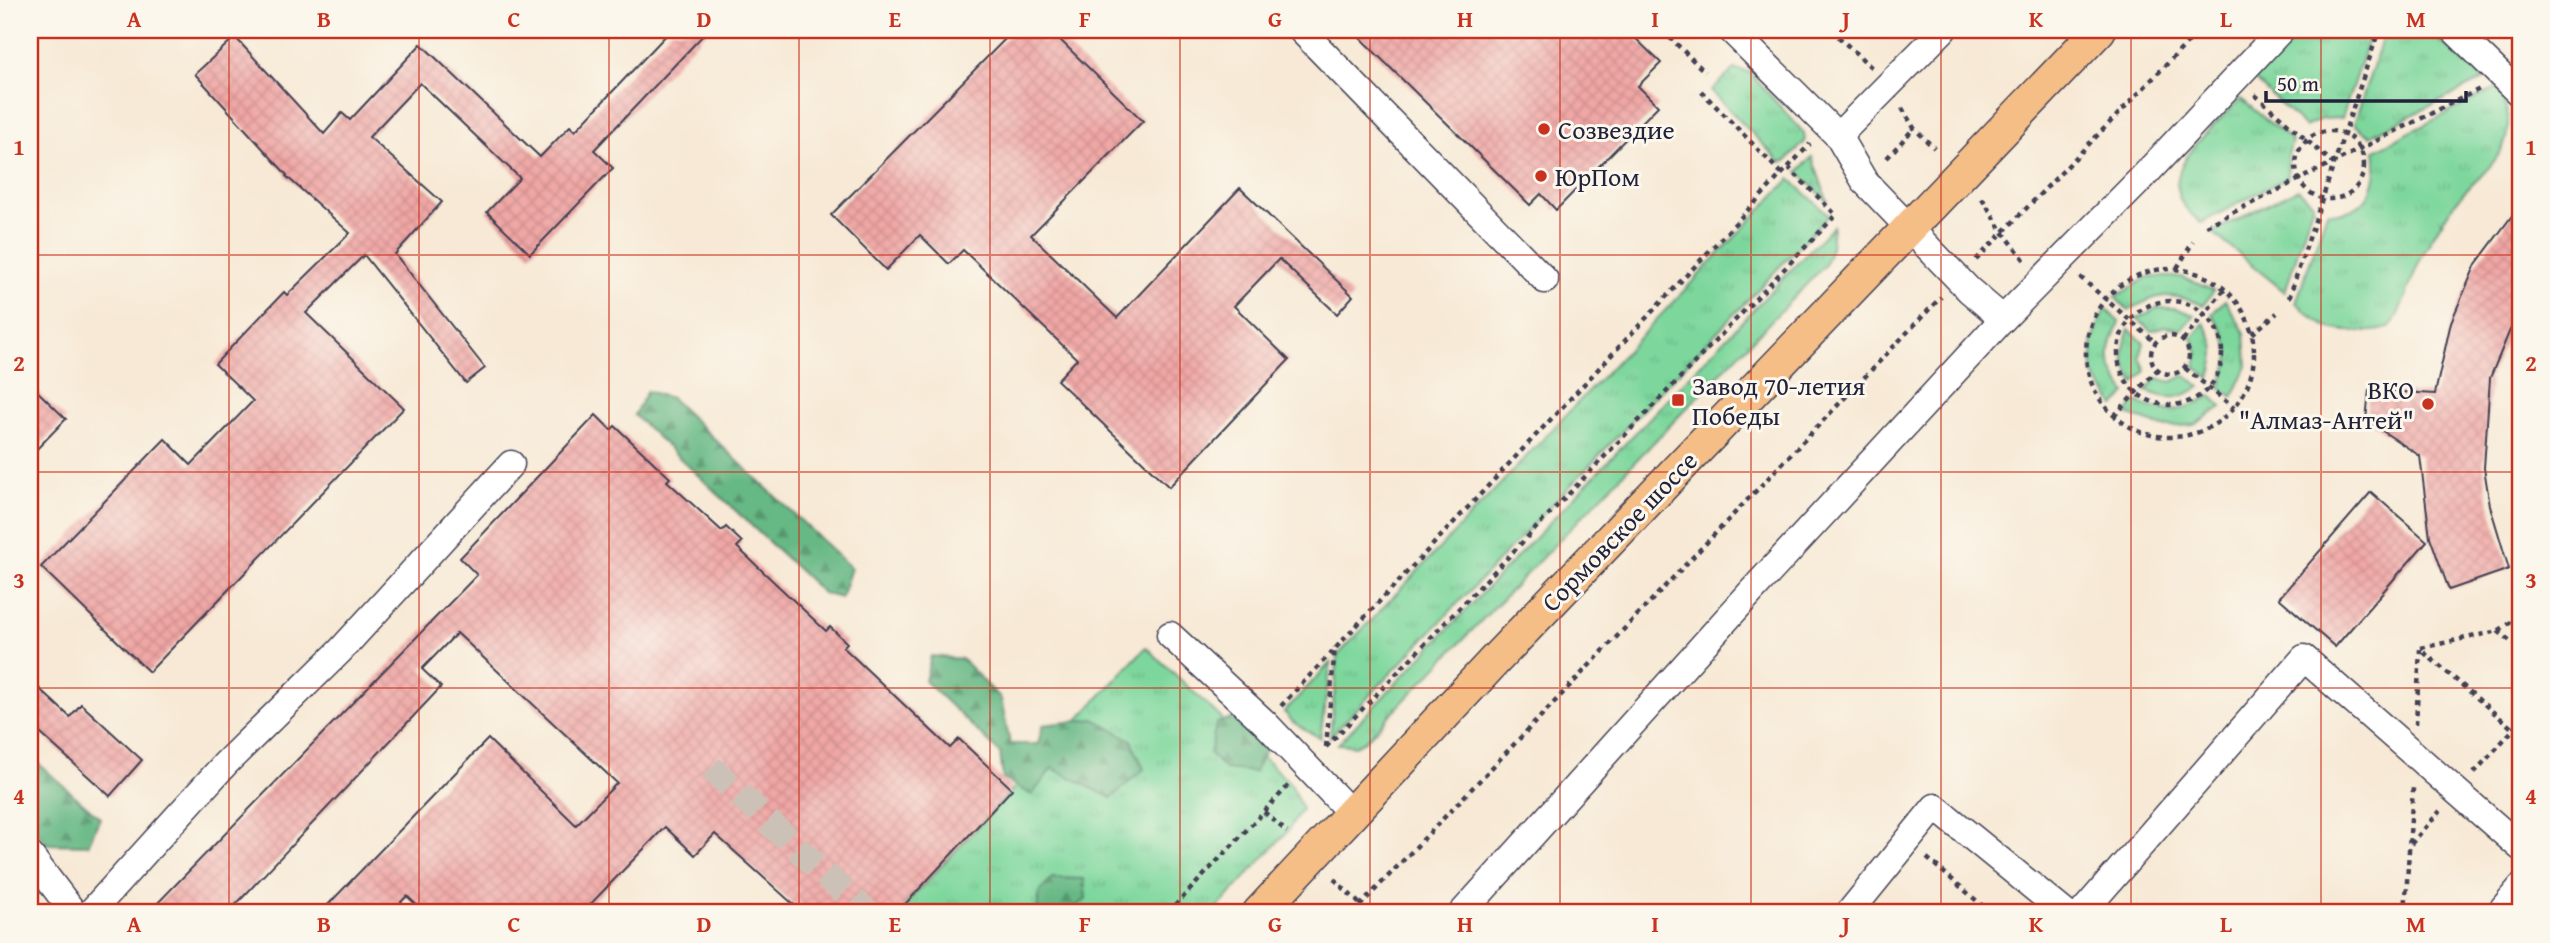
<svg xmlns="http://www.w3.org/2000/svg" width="2550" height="943" font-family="'Gentium Book Plus',serif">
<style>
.grass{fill:url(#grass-tufts);stroke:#507c6c;stroke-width:2}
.forest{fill:url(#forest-firs);stroke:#446d60;stroke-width:2}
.building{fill:url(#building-cross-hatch)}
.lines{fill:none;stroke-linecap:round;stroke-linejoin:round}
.minor-tunnel{stroke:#ccc1b6;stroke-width:26;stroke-dasharray:26 13;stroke-linecap:butt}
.minor-casing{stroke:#424052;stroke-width:29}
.major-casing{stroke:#424052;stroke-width:36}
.path{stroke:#424052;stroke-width:4.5;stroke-dasharray:5 5;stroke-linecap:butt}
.minor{stroke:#fff;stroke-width:26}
.major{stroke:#f6be87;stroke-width:33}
.grid{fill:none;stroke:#c8321e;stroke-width:2;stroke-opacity:0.55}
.poi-dot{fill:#c8321e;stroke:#fbf7ec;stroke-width:2.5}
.labels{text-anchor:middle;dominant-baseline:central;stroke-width:6;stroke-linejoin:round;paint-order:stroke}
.poi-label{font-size:26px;fill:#22223b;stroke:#fbf7ec;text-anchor:start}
.street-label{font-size:26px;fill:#22223b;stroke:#fbf7ec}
.neatline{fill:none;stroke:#c8321e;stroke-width:2.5}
.grid-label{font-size:23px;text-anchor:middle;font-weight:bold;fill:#c8321e}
</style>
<defs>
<pattern id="grass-tufts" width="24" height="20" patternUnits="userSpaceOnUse" patternTransform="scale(1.75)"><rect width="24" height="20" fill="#7dd79c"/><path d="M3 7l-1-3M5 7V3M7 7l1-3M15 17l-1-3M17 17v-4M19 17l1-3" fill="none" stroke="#6cb887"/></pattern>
<pattern id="forest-firs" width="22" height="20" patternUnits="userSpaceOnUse" patternTransform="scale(1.75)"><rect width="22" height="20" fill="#66b884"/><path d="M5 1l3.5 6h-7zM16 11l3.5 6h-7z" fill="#54956d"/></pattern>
<pattern id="building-cross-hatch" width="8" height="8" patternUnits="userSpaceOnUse" patternTransform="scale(1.75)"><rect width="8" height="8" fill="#f0a7a5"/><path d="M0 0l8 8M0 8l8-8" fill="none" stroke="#ce8f8f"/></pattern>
</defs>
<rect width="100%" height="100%" fill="#fbf7ec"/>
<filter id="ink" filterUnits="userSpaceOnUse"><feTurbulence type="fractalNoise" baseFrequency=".0143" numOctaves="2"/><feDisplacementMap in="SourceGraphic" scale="14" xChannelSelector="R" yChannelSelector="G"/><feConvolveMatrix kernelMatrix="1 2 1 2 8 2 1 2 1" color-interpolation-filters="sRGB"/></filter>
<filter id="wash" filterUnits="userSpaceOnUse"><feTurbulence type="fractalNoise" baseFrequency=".00686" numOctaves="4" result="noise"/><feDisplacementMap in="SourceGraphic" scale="28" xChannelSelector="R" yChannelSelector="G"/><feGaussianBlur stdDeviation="1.57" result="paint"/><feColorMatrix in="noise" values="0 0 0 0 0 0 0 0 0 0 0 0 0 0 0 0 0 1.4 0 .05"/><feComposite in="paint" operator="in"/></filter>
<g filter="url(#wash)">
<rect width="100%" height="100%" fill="#f7e9d5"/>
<g class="grass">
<polygon points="2302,30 2371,30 2342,118 2322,119 2305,127 2254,79"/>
<polygon points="2385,30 2427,30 2484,79 2370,136 2354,124"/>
<polygon points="1734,69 1749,72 1804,133 1805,142 1786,161 1780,162 1711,91"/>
<path d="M2496,88C2508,104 2512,125 2504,144C2496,165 2475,180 2460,197C2444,216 2432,238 2420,260C2413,274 2399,321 2389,327C2378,334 2337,332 2326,326C2315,321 2306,311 2296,303L2327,212C2367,217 2380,185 2375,150Z"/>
<path d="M2241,99L2292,141L2287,159L2288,177L2201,223C2196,218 2189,213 2185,207C2155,170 2218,123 2241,99Z"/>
<polygon points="1812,157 1828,202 1798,172"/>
<polygon points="1790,179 1829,215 1330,737 1338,655"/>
<polygon points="2298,189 2313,203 2285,292 2212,232"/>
<polygon points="1833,226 1831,247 1825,265 1365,741 1355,746 1338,744"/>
<path d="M2148,277H2182L2214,291L2203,305C2169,292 2160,292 2128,311L2115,297Z"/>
<path d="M2225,300L2245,333L2247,366L2233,397L2220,387C2233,353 2233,345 2212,314Z"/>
<path d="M2105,308L2119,322C2106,355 2105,363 2126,393L2115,406L2093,374L2092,343Z"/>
<polygon points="2157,308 2175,308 2194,315 2182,329 2164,326 2152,331 2137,319"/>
<path d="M2204,323C2218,345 2217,353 2210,378L2195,367L2198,353L2192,338Z"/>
<path d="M2129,329L2144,343L2140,357L2146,371L2134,383C2122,363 2121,351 2129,329Z"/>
<path d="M2186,375L2200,387C2179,400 2169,400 2146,391L2157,378L2171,382Z"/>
<path d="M2211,396L2222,407L2194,425L2163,427L2126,414L2135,402C2170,415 2178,413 2211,396Z"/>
<polygon points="1146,647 1290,783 1302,809 1287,832 1213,913 909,913 903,907"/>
<polygon points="1331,662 1320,738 1294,723 1284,712"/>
</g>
<g class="forest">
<polygon points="647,391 671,398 851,568 841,598 823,593 634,415"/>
<polygon points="931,656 962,659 1001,699 1010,744 1038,744 1043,725 1094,719 1131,740 1144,769 1111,798 1052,768 1032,795 1003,779 1000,753 925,681"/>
<polygon points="1239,716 1267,746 1255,772 1225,769 1210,754 1216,723"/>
<polygon points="30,756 100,818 88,845 47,844 30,822"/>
<polygon points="1052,878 1084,879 1086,899 1066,913 1037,913 1039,892"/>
</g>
<g id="blocks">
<g class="building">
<polygon points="671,30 708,30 594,150 613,168 530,254 487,212 520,178 420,83 369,137 442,202 395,254 485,368 466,383 364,255 306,313 404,408 149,672 41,567 165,439 191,465 253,401 215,364 284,292 287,295 350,233 286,176 287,175 195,74 235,37 324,134 342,113 350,120 421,44 540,157 570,126 575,131"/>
<polygon points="1014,30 1050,30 1143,121 1031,235 1117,318 1240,188 1353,296 1337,314 1279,259 1234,306 1289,360 1169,487 1057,380 1077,359 963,250 949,264 920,235 886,270 831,215"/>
<polygon points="1352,30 1627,30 1661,63 1638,86 1658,106 1556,210 1541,194 1530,205"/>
<polygon points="2520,205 2520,315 2510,330 2490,378 2484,468 2490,506 2509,569 2449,590 2430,537 2420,456 2366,420 2369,390 2435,394 2451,322 2476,264"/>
<polygon points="30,384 66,419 30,456"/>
<polygon points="596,415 611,430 615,426 670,478 667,481 722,531 726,527 742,542 737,547 826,631 830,627 847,643 843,647 950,748 959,739 1012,789 897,913 803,913 715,834 695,855 665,827 582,913 425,913 407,896 390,913 320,913 488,739 576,825 617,783 457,633 422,669 441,687 228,913 148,913 477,575 460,558"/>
<polygon points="2371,492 2427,541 2335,647 2279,598"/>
<polygon points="30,680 70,717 81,704 142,760 110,796 30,724"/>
</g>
</g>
</g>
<g filter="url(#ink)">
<use href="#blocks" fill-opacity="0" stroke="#424052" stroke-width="2"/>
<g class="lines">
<polyline class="minor-tunnel" points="711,768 867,913"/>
<defs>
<g id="minor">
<polyline points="1301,30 1545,280"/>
<polyline points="1731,30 1838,136 1865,182 1969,290 2003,319"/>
<polyline points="2454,30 2520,94"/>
<polyline points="1838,136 1943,30"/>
<polyline points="1170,635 1265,723 1353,815"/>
<polyline points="30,855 74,913"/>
<polyline points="90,913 226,763 340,651 511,464"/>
<polyline points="1462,913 1752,591 2003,319 2141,179 2281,30"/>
<polyline points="1849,913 1935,807 2065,913"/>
<polyline points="2082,913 2304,658 2520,847"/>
<polyline points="2499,913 2520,888"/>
</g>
<polyline id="major" points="1259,913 1496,659 2099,30"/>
</defs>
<use href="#minor" class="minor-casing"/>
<use href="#major" class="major-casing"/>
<g class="path">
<polyline points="1662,30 1705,72"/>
<polyline points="1831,30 1872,68"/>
<polyline points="1701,91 1783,175"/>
<polyline points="2255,95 2334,164"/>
<polyline points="1902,108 1914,128 1934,148"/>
<circle cx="2330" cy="165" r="34"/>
<polyline points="1887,158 1914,128"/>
<polyline points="1982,198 2003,232 2026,262"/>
<polyline points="2206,226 2480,89"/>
<polyline points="1976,260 2200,30"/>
<polyline points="2177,268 2193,242"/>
<circle cx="2170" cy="353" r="84"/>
<polyline points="2080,277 2155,342"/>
<polyline points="2289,298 2379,30"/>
<circle cx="2170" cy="353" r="52"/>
<polyline points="2252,334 2277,313"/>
<circle cx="2170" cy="355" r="19"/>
<polyline points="2183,340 2225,289"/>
<polyline points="2185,368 2234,408"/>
<polyline points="2114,416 2157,370"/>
<polyline points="2498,631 2520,649"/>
<polyline points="2421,648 2498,631 2520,616"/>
<polyline points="1281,706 1810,144"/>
<polyline points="2416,724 2420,649 2520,735"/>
<polyline points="1326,747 1836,215 1789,168"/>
<polyline points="1326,747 1335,647"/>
<polyline points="2474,773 2520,722"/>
<polyline points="1264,812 1287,832"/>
<polyline points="2411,844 2440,811"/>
<polyline points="1927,858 1991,913"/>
<polyline points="1334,879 1361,905"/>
<polyline points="1168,913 1290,784"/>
<polyline points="1353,913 1941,297"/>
<polyline points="2405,913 2413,788"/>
</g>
<use href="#minor" class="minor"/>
<use href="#major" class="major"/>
</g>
</g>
<path class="grid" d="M229,30V913M419,30V913M609,30V913M799,30V913M990,30V913M1180,30V913M1370,30V913M1560,30V913M1751,30V913M1941,30V913M2131,30V913M2321,30V913M30,255H2520M30,472H2520M30,688H2520"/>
<g class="poi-dot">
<circle cx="1544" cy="129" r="7"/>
<circle cx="1541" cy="176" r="7"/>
<rect x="1671" y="393" width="14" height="14" rx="3.5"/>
<circle cx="2428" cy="404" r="7"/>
</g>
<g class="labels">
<g class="poi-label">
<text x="1558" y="129">Созвездие</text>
<text x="1555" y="176">ЮрПом</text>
<text x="1692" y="385">Завод 70-летия<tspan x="1692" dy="30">Победы</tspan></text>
<text x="2414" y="389" text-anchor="end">ВКО<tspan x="2414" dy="30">"Алмаз-Антей"</tspan></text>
</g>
<g class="street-label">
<text transform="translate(1619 531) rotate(-46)">Сормовское шоссе</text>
</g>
</g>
<rect width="2550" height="943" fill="none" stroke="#fbf7ec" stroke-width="77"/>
<path d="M2266 91v10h200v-10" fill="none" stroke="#22223b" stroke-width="3.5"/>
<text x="2277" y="91" font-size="21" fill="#22223b" stroke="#fbf7ec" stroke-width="5" paint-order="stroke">50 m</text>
<rect x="38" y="38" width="2474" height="866" class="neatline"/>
<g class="grid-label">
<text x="134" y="27">A</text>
<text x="324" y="27">B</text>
<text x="514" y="27">C</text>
<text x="704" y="27">D</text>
<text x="895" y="27">E</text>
<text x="1085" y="27">F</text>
<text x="1275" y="27">G</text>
<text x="1465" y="27">H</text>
<text x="1655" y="27">I</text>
<text x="1846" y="27">J</text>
<text x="2036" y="27">K</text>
<text x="2226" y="27">L</text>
<text x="2416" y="27">M</text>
<text x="19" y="155">1</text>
<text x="2531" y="155">1</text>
<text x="19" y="371">2</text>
<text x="2531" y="371">2</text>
<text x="19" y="588">3</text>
<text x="2531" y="588">3</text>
<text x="19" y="804">4</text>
<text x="2531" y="804">4</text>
<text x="134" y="932">A</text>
<text x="324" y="932">B</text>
<text x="514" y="932">C</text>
<text x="704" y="932">D</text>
<text x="895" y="932">E</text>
<text x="1085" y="932">F</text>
<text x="1275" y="932">G</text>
<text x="1465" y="932">H</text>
<text x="1655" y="932">I</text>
<text x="1846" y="932">J</text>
<text x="2036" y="932">K</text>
<text x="2226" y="932">L</text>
<text x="2416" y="932">M</text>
</g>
</svg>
